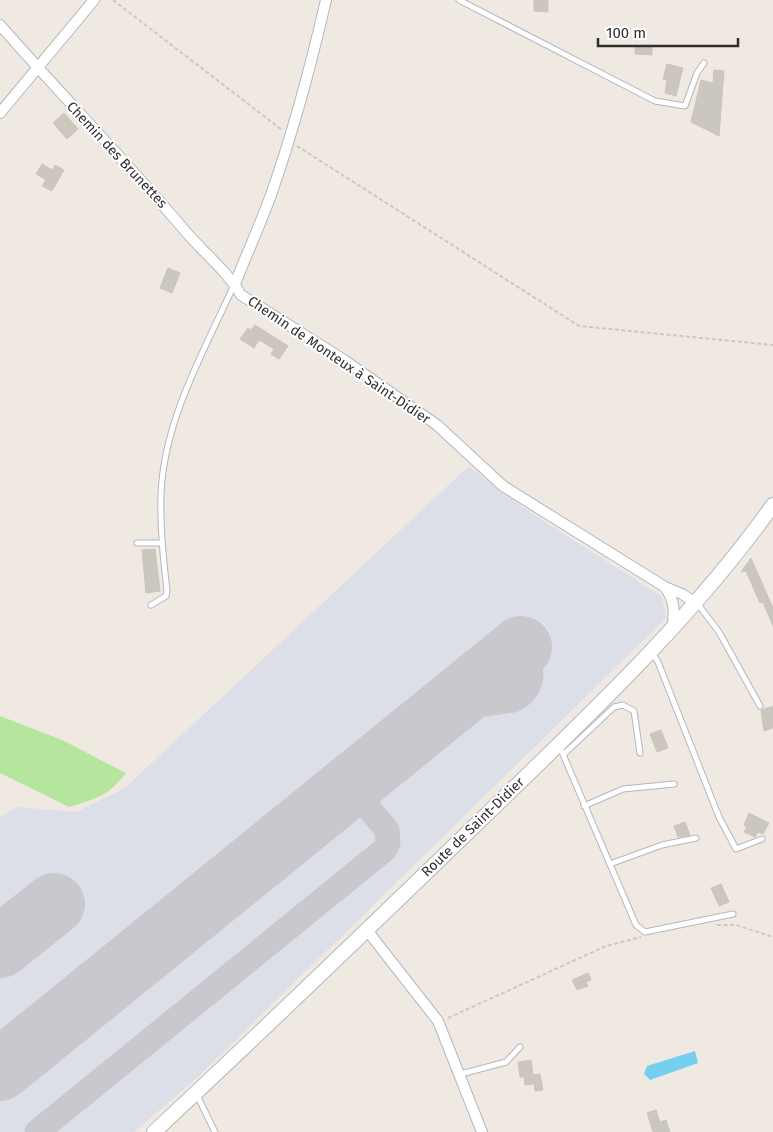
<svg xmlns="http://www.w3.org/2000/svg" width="773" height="1132" font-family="'Fira Sans',sans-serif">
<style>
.airport{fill:#dcdee8}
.green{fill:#b6e59e}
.water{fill:#75cff0}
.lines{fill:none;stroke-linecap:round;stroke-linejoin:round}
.taxiway{stroke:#c9c8cc;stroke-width:25}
.runway{stroke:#c9c8cc;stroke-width:62}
.building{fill:#cbc7bf;stroke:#cbc5ba}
.lane-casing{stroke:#b4b7c1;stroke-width:7}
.street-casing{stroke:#b4b7c1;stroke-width:12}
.secondary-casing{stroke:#b4b7c1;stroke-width:16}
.path{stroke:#c9c9c9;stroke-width:2;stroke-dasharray:4 2.5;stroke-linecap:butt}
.lane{stroke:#fff;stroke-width:5}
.street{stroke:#fff;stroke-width:10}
.secondary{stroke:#fff;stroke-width:14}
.labels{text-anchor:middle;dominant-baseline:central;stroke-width:4;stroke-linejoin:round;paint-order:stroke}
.street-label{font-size:14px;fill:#2e2e2e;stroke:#fff}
</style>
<rect width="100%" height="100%" fill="#efe9e1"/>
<polygon class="airport" points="469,466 502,493 544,521 662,597 666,618 199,1076 134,1132 0,1132 0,817 18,807 76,812 125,788"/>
<path class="green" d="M0,716L62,740L126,773C107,797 97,798 69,807L0,773Z"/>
<polygon class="water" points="695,1051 698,1063 650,1080 644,1074 647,1066"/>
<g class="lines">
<g class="taxiway">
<path d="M442,710L513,700C535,691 538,660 514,653"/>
<polyline points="37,1132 384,850 388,843 387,830 350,786"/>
</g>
<g class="runway">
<polyline points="0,947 54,904"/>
<polyline points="0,1070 521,647"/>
</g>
</g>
<g class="building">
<polygon points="534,0 548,0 548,12 534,11"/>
<polygon points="635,46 652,47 652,55 635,54"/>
<polygon points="667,64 683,68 676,96 665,93 667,80 663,79"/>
<polygon points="714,70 724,71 719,136 691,122 701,80 713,83"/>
<polygon points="64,113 78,129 67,139 53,123"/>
<polygon points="42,164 52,170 55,165 64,170 52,191 42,186 46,180 36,174"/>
<polygon points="168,268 180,273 172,293 160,288"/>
<polygon points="255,325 288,346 279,359 271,354 274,349 259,340 254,348 240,339 248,328 251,330"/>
<polygon points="155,549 160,591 146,593 142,550"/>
<polygon points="751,558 773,608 773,626 763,602 760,603 746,571 741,572"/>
<polygon points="773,706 773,728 764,731 761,710"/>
<polygon points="661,730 668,748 657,752 650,734"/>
<polygon points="749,813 769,823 763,834 758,832 755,837 744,832 747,827 744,825"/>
<polygon points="685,822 690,835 678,837 674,826"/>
<polygon points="721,884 729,902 719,906 711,888"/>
<polygon points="588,973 591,980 586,982 588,986 577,990 572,980"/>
<polygon points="531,1060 533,1075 540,1074 543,1090 535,1091 534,1084 525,1085 524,1077 520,1077 518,1062"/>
<polygon points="656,1110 660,1122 666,1120 670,1132 653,1132 647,1113"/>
</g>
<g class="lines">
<defs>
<g id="lane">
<polyline points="459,0 655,101 685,106 697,73 704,63"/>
<polyline points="137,543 162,543"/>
<polyline points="697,603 719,632 760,706"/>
<path d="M151,605L166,596L167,590C163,558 160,526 161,494C164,420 204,351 234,285"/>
<polyline points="652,653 658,662 719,817 736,849 762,839"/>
<polyline points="559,745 636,925 645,932 733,914"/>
<polyline points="564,754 614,707 623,705 634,711 640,753"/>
<polyline points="584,806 623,789 674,784"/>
<polyline points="610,864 662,845 696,838"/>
<polyline points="461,1074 506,1062 520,1047"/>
<polyline points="197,1095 215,1132"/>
</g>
<g id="street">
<path d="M0,25C61,95 126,161 186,232C204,253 227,271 241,295L344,360L437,425L503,486L665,587L682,594L696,603"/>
<polyline points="0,113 94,0"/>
<path d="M235,284C247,253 261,223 272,192C294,129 311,65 326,0"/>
<path d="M665,587C675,601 675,612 672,629"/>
<polyline points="366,929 438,1021 482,1132"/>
</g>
<path id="secondary" d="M154,1132C266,1028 377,920 487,814C588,716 691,620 773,505"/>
</defs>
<use href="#lane" class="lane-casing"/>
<use href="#street" class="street-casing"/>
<use href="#secondary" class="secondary-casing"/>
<g class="path">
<polyline points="113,0 282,130"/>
<polyline points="297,146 579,326 773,345"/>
<polyline points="717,925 736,925 773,937"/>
<polyline points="448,1018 606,946 641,937"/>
</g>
<use href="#lane" class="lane"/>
<use href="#street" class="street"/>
<use href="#secondary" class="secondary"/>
</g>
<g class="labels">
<g class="street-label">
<text transform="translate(117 155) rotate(47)">Chemin des Brunettes</text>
<text transform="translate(339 360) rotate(34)">Chemin de Monteux à Saint-Didier</text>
<text transform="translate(473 827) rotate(-44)">Route de Saint-Didier</text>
</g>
</g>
<path d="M598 38v8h140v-8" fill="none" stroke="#2e2e2e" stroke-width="2.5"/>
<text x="606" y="38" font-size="15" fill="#2e2e2e" stroke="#ffffff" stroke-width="4" paint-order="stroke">100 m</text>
</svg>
